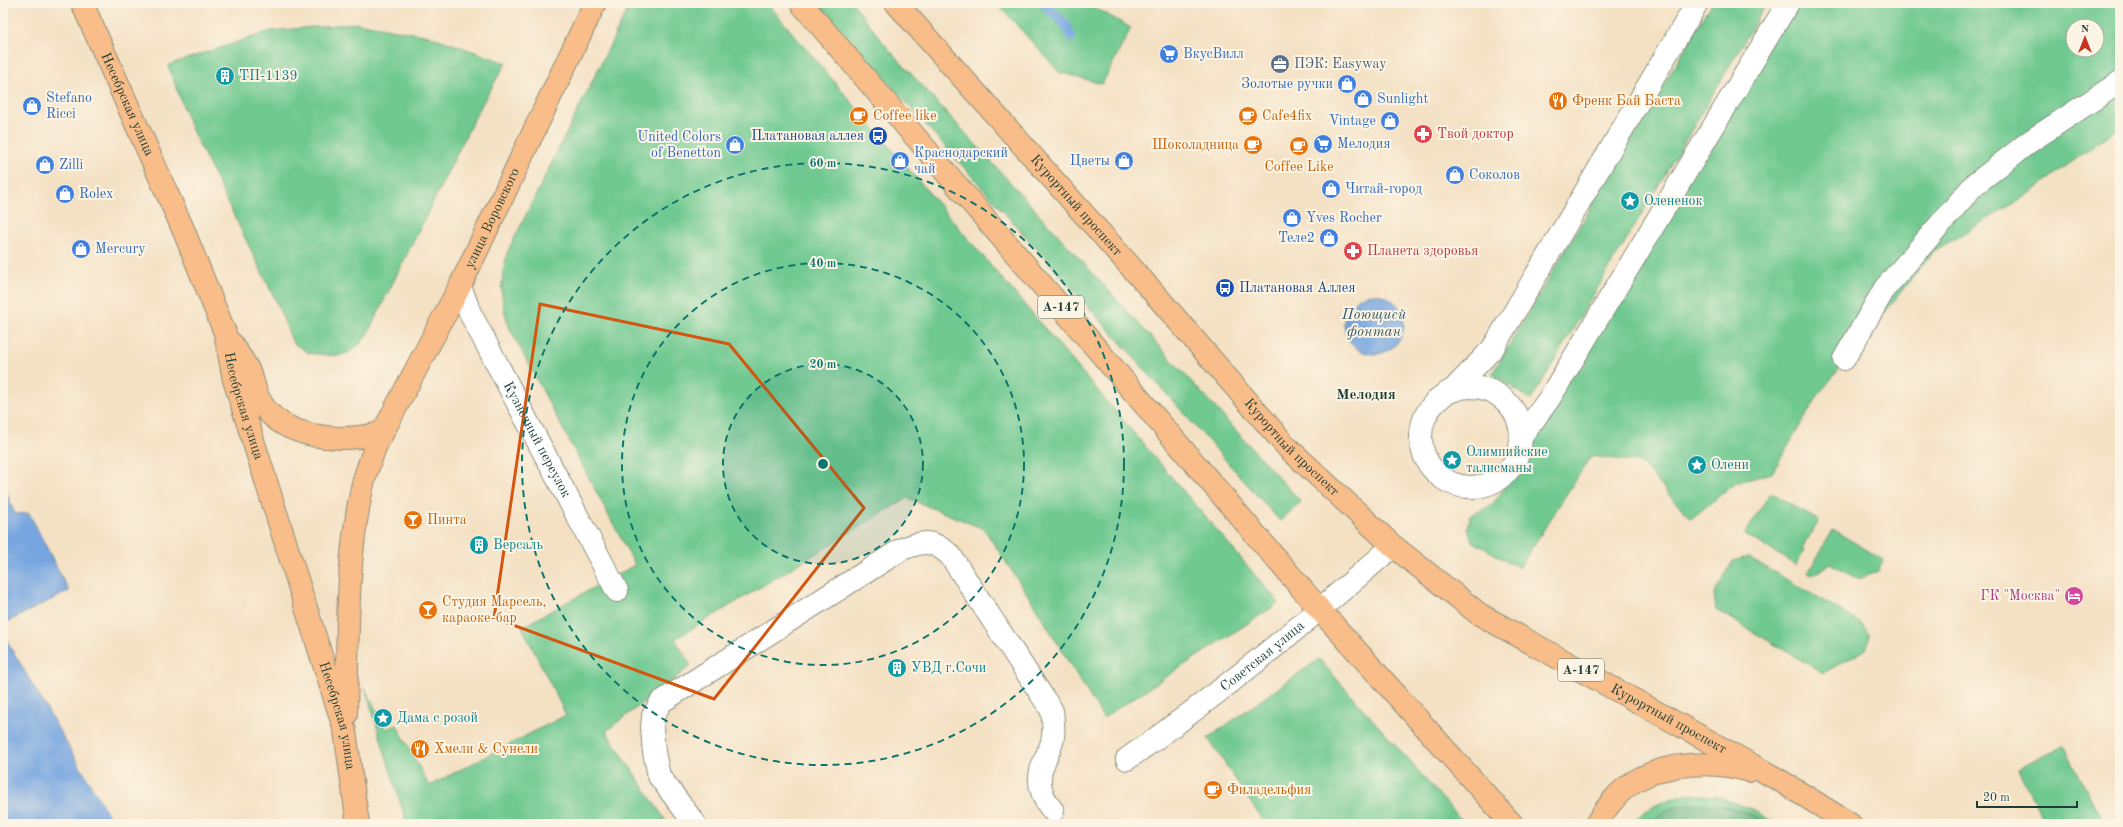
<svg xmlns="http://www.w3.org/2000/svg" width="2123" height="827" font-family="'Old Standard TT',serif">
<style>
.green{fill:#6fc991;stroke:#478362;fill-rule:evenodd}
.forest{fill:#5bad7b;stroke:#3d7558}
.water{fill:#76a5e0;stroke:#4a718a}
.pier{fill:#f4e1c4}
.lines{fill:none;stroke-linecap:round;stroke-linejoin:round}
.stream{stroke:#76a5e0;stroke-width:10}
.minor-casing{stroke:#8a8f7c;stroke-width:24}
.major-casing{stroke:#8a8f7c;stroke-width:24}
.minor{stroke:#fff;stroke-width:22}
.major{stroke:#f8bd89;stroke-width:22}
.marked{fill:none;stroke:#d45610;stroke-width:3;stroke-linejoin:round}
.ring{fill:none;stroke:#0f766e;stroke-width:2;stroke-dasharray:7 5}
.labels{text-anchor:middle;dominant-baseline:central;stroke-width:4;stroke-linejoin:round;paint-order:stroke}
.shield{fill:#fcf5e5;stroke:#617469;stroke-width:1}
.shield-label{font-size:13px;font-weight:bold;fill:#1f3d34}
.shop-label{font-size:14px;fill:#366cbe;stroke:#fcf5e5;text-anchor:start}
.service-label{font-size:14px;fill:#4e5e75;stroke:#fcf5e5;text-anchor:start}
.culture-label{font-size:14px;fill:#0d838f;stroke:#fcf5e5;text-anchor:start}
.food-label{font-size:14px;fill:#c56008;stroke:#fcf5e5;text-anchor:start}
.street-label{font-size:14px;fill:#1f3d34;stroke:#fcf5e5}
.health-label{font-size:14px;fill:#be3a42;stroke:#fcf5e5;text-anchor:start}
.transit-label{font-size:14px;fill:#164399;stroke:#fcf5e5;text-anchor:end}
.hotel-label{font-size:14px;fill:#b23c85;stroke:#fcf5e5;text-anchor:end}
.water-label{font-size:15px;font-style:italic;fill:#395c68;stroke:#fcf5e5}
.neighbourhood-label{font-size:15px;font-weight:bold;fill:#1f3d34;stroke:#fcf5e5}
.centre{fill:#0f766e;stroke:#fcf5e5;stroke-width:2}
.ring-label{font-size:12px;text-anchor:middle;font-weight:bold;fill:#0f766e;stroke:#fcf5e5;stroke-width:4;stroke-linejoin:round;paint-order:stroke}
</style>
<rect width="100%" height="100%" fill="#fcf5e5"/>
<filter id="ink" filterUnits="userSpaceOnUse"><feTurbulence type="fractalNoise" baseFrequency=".025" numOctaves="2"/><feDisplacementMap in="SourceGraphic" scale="8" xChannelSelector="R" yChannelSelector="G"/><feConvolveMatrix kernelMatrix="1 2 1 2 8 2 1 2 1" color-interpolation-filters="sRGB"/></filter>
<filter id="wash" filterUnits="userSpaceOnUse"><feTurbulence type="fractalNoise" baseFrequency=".012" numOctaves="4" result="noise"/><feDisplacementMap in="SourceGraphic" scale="16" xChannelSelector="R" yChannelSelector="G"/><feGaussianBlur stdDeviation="0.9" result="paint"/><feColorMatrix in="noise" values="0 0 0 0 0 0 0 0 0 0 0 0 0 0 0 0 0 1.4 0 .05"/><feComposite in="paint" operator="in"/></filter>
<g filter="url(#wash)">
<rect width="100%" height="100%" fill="#f4e1c4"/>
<g class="green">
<path d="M631,3H767L1279,603L1103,718L1033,603L984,529L907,498L675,639L691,666L606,731L668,824H407L365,688L386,729L397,725L429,786L566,715L522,627L635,565L510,329C499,297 500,285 507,253Z"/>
<polygon points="817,3 853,3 885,45 1301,502 1280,521"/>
<polygon points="997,3 1094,3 1094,7 1131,28 1102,84 1059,72"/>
<polygon points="1712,3 1767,3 1531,400 1492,374"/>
<path d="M1788,3H2120V127L2021,199L1934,251L1819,394L1772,473L1735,483L1691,519L1640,462L1591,456L1519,568L1472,541L1468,529L1470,516L1492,505L1507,485L1538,421ZM2073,26H2097V50H2073Z"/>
<polygon points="357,23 430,36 506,63 478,111 368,333 360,344 350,352 338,356 309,353 293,343 276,301 191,128 168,65 271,31"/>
<polygon points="1771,492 1819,521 1802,548 1805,550 1796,565 1745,534"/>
<polygon points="1833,530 1884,560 1878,571 1859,579 1831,564 1812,575 1808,573"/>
<polygon points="1748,557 1860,622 1870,636 1866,649 1823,673 1716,610 1714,594 1733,561"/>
<polygon points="1319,659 1465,824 1265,824 1208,738"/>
<polygon points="2064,745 2104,824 2046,824 2018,769"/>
<path d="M1685,794L1716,796L1751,809L1777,824H1630C1648,807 1662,801 1685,794Z"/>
</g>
<path class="forest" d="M1693,803C1724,805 1743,808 1769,824H1650L1667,809Z"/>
<g class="water">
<circle cx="1374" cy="324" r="30"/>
<polygon points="3,484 15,514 29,513 69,591 3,624"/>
<polygon points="3,634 114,824 3,824"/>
</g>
<polygon class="pier" points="3,632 5,633 116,824 114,824"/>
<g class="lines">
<polyline class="stream" points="1043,3 1066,25 1071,37"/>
</g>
</g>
<g filter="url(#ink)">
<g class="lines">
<defs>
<g id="minor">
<path id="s1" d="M460,286L470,313L617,591"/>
<polyline points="1844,359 1885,288 1974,185 2029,142 2120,82"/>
<circle cx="1471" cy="437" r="50"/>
<polyline points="1452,391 1493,348 1697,3"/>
<polyline points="1521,437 1549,399 1788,3"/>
<path id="s2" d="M1127,759C1220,694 1308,621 1393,546"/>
<path d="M695,824L659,776L654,752L652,728L653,716L661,702L902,549C924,541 932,539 950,555L1052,711C1053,721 1055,732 1052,742C1047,759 1035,772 1042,792C1044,799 1049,806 1053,811"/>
</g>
<g id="major">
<path id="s3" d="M82,3L183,229L225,333L234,380L345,731L358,824"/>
<polyline points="801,3 1320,610 1512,824"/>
<path id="s4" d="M896,3L1154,293L1287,447L1393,546L1479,614L1779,780L1850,824"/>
<path d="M232,344C238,354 247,365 251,376C254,383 255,392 259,399C280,440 345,444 383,432"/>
<path id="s5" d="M346,715C348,640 346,562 362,488C365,474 371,459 376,445L460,286L595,3"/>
<path d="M1596,824C1606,808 1618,791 1635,781C1668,762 1714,760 1749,771"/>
</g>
</defs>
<use href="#minor" class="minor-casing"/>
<use href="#major" class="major-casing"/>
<use href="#minor" class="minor"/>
<use href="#major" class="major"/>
</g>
</g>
<path class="marked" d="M540,304L729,344L864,508L714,699L494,618Z"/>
<circle cx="823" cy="464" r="100" fill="#0f766e" fill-opacity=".12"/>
<g class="ring">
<circle cx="823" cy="464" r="100"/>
<circle cx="823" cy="464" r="201"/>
<circle cx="823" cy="464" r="301"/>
</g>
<defs>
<symbol id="supermarket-disc" viewBox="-11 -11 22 22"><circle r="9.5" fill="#3f7fe0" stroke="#fcf5e5"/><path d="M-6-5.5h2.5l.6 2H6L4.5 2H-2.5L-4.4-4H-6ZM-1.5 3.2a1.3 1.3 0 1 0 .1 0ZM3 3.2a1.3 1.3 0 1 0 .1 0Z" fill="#fff"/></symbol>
<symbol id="office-disc" viewBox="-11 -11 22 22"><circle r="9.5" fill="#5c6f8a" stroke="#fcf5e5"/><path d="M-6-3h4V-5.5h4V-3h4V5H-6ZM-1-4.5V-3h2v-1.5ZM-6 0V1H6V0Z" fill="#fff"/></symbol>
<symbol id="building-disc" viewBox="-11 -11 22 22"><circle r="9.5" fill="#0f9aa8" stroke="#fcf5e5"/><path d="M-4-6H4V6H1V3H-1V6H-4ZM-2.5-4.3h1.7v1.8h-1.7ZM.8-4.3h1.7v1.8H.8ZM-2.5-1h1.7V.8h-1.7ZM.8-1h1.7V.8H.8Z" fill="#fff"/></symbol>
<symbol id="shop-disc" viewBox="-11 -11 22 22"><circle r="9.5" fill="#3f7fe0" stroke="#fcf5e5"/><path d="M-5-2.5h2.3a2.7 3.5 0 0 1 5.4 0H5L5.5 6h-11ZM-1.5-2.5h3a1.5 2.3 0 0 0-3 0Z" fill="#fff"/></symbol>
<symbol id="restaurant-disc" viewBox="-11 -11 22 22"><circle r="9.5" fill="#e8710a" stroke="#fcf5e5"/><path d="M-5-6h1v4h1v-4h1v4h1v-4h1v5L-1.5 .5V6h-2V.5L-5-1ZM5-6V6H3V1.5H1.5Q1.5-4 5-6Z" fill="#fff"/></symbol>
<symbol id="cafe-disc" viewBox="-11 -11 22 22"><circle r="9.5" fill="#e8710a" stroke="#fcf5e5"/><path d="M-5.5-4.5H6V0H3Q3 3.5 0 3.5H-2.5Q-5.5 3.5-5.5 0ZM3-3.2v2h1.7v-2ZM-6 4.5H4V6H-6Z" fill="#fff"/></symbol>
<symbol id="pharmacy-disc" viewBox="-11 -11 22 22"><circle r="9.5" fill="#e0444e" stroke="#fcf5e5"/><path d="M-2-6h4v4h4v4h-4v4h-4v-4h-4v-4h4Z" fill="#fff"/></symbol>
<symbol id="bus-disc" viewBox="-11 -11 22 22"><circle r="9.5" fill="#1a4fb4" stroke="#fcf5e5"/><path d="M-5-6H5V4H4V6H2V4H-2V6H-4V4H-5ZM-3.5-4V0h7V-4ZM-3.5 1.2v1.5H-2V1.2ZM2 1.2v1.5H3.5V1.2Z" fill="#fff"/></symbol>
<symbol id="sight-disc" viewBox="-11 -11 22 22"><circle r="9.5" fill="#0f9aa8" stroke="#fcf5e5"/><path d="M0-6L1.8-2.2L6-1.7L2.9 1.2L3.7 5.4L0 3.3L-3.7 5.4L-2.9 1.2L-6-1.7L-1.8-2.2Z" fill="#fff"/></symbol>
<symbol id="bar-disc" viewBox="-11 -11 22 22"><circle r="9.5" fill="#e8710a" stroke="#fcf5e5"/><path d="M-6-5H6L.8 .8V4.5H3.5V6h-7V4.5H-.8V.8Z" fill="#fff"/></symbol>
<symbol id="hotel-disc" viewBox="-11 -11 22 22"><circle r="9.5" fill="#d1479c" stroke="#fcf5e5"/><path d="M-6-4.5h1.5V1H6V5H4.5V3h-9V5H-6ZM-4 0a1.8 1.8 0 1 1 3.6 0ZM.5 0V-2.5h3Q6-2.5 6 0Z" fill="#fff"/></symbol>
</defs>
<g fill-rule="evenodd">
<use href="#supermarket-disc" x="1158" y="43" width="22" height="22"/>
<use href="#office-disc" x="1269" y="53" width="22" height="22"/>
<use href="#building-disc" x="214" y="65" width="22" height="22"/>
<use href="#shop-disc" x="1336" y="73" width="22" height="22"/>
<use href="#shop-disc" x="1352" y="88" width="22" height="22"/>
<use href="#restaurant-disc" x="1547" y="90" width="22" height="22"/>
<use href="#shop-disc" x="21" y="95" width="22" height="22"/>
<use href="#cafe-disc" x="848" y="105" width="22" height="22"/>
<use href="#cafe-disc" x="1237" y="105" width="22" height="22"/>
<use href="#shop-disc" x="1379" y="110" width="22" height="22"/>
<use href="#pharmacy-disc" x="1412" y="123" width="22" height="22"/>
<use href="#bus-disc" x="867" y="125" width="22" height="22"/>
<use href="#supermarket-disc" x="1312" y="133" width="22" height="22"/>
<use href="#shop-disc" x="724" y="134" width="22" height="22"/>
<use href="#cafe-disc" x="1242" y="134" width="22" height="22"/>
<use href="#cafe-disc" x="1288" y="135" width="22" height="22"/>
<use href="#shop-disc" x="889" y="150" width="22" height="22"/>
<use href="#shop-disc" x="1113" y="150" width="22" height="22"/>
<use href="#shop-disc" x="34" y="154" width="22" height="22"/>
<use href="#shop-disc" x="1444" y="164" width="22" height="22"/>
<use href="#shop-disc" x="1320" y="178" width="22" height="22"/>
<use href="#shop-disc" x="54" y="183" width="22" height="22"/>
<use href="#sight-disc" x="1619" y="190" width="22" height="22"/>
<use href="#shop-disc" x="1281" y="207" width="22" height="22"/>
<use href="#shop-disc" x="1318" y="227" width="22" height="22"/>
<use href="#shop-disc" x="70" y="238" width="22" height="22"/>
<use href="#pharmacy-disc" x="1342" y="240" width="22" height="22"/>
<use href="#bus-disc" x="1214" y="277" width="22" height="22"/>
<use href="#sight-disc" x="1441" y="449" width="22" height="22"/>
<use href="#sight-disc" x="1686" y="454" width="22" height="22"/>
<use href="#bar-disc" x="402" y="509" width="22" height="22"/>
<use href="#building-disc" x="468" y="534" width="22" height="22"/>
<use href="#hotel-disc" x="2063" y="585" width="22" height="22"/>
<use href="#bar-disc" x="417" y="599" width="22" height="22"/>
<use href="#building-disc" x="886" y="657" width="22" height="22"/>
<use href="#sight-disc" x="372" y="707" width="22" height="22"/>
<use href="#restaurant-disc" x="409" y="738" width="22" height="22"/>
<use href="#cafe-disc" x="1202" y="779" width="22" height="22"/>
</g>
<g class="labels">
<g class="shield">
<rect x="1038" y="296" width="46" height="22" rx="3"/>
<rect x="1558" y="659" width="46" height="22" rx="3"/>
</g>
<g class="shield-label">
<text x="1061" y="307">А-147</text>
<text x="1581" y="670">А-147</text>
</g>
<g class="shop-label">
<text x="1183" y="54">ВкусВилл</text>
<text x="1333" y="84" text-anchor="end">Золотые ручки</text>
<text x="46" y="98">Stefano<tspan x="46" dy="16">Ricci</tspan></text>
<text x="1377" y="99">Sunlight</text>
<text x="1376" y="121" text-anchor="end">Vintage</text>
<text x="721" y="137" text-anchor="end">United Colors<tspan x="721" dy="16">of Benetton</tspan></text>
<text x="1337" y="144">Мелодия</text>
<text x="914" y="153">Краснодарский<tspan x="914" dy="16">чай</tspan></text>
<text x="1110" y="161" text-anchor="end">Цветы</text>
<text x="59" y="165">Zilli</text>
<text x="1469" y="175">Соколов</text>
<text x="1345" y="189">Читай-город</text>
<text x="79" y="194">Rolex</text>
<text x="1306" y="218">Yves Rocher</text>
<text x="1315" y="238" text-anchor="end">Теле2</text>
<text x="95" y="249">Mercury</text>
</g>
<g class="service-label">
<text x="1294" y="64">ПЭК: Easyway</text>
</g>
<g class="culture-label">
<text x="239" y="76">ТП-1139</text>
<text x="1644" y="201">Олененок</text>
<text x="1466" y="452">Олимпийские<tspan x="1466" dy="16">талисманы</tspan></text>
<text x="1711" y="465">Олени</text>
<text x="493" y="545">Версаль</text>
<text x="911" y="668">УВД г.Сочи</text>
<text x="397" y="718">Дама с розой</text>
</g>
<g class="food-label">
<text x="1572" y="101">Френк Бай Баста</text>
<text x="873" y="116">Coffee like</text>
<text x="1262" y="116">Cafe4fix</text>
<text x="1239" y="145" text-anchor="end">Шоколадница</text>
<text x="1299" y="167" text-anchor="middle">Coffee Like</text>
<text x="427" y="520">Пинта</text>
<text x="442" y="602">Студия Марсель,<tspan x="442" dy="16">караоке-бар</tspan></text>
<text x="434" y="749">Хмели &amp; Сунели</text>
<text x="1227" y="790">Филадельфия</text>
</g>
<g class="street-label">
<text stroke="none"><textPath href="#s3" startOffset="111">Несебрская улица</textPath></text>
<text stroke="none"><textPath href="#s4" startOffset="271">Курортный проспект</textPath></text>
<text stroke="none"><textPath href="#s5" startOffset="528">улица Воровского</textPath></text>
<text stroke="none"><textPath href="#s3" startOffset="435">Несебрская улица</textPath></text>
<text stroke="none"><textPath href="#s1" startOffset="172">Кузнечный переулок</textPath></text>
<text stroke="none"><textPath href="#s4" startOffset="595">Курортный проспект</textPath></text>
<text stroke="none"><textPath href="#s2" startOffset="170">Советская улица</textPath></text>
<text stroke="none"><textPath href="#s3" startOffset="759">Несебрская улица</textPath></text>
<text stroke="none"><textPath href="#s4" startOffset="1063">Курортный проспект</textPath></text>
</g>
<g class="health-label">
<text x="1437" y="134">Твой доктор</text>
<text x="1367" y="251">Планета здоровья</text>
</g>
<g class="transit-label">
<text x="864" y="136">Платановая аллея</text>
<text x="1239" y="288" text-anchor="start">Платановая Аллея</text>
</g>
<g class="hotel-label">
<text x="2060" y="596">ГК "Москва"</text>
</g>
<g class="water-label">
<text x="1374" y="315">Поющией<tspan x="1374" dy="17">фонтан</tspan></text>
</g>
<g class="neighbourhood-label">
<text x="1366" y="395">Мелодия</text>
</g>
</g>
<circle cx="823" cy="464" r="6" class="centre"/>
<g class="ring-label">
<text x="823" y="167">60 m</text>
<text x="823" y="267">40 m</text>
<text x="823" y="368">20 m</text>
</g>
<rect width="2123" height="827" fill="none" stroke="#fcf5e5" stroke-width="16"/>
<g transform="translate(2085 38)"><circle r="19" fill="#fcf5e5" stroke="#a4ab9e"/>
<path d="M0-3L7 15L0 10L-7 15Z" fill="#c8321e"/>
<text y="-6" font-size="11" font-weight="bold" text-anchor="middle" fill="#1f3d34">N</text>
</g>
<path d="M1977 801v6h100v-6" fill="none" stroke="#1f3d34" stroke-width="2"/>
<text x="1983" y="801" font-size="12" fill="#1f3d34" stroke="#fcf5e5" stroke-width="3" paint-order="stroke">20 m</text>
</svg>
